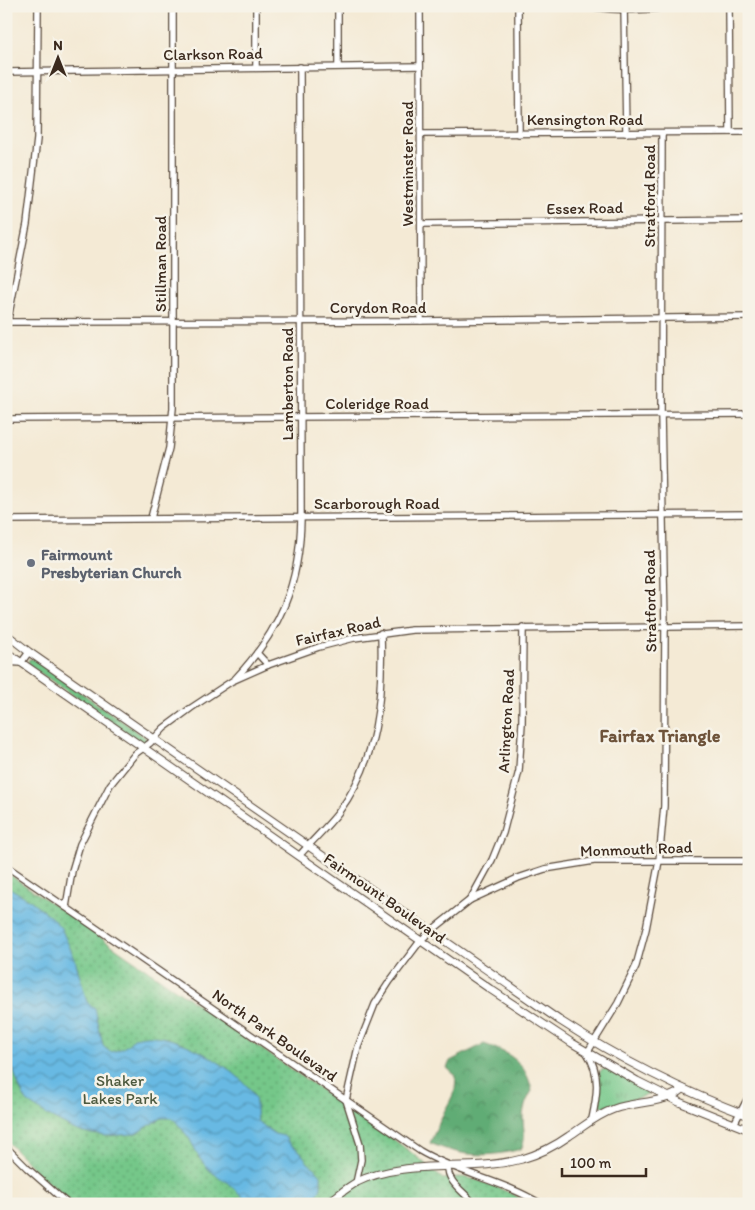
<svg xmlns="http://www.w3.org/2000/svg" width="755" height="1210" font-family="Itim,sans-serif">
<style>
.grass{fill:url(#grass-tufts);stroke:#587854}
.forest{fill:url(#forest-crowns);stroke:#4e6b4a}
.park{fill:url(#park-dots);stroke:#587854}
.water{fill:url(#water-waves);stroke:#517280}
.lines{fill:none;stroke-linecap:round;stroke-linejoin:round}
.stream{stroke:#67b9e3;stroke-width:2}
.minor-casing{stroke:#574739;stroke-width:8}
.major-casing{stroke:#574739;stroke-width:9}
.minor{stroke:#fff;stroke-width:5.5}
.major{stroke:#fff;stroke-width:7}
.worship-dot{fill:#6b7280;stroke:#f7f3e8;stroke-width:2}
.labels{text-anchor:middle;dominant-baseline:central;stroke-width:5;stroke-linejoin:round;paint-order:stroke}
.street-label{font-size:16px;fill:#3b2a1e;stroke:#f7f3e8}
.worship-label{font-size:16px;font-weight:bold;fill:#5b616d;stroke:#f7f3e8;text-anchor:start}
.park-label{font-size:16px;fill:#4c593e;stroke:#f7f3e8}
.neighbourhood-label{font-size:18px;font-weight:bold;fill:#6e533a;stroke:#f7f3e8}
</style>
<defs>
<pattern id="grass-tufts" width="24" height="20" patternUnits="userSpaceOnUse" patternTransform="scale(1.25)"><rect width="24" height="20" fill="#75c789"/><path d="M3 7l-1-3M5 7V3M7 7l1-3M15 17l-1-3M17 17v-4M19 17l1-3" fill="none" stroke="#61a26f"/></pattern>
<pattern id="forest-crowns" width="20" height="18" patternUnits="userSpaceOnUse" patternTransform="scale(1.25)"><rect width="20" height="18" fill="#60ac75"/><path d="M2 6a3 3 0 1 1 6 0M12 15a3 3 0 1 1 6 0" fill="none" stroke="#508c5f"/></pattern>
<pattern id="park-dots" width="8" height="8" patternUnits="userSpaceOnUse" patternTransform="scale(1.25)"><rect width="8" height="8" fill="#75c789"/><path d="M2 2h.1M6 6h.1" fill="none" stroke="#61a26f" stroke-width="1.8" stroke-linecap="round"/></pattern>
<pattern id="water-waves" width="16" height="10" patternUnits="userSpaceOnUse" patternTransform="scale(1.25)"><rect width="16" height="10" fill="#67b9e3"/><path d="M0 5q4-4 8 0t8 0" fill="none" stroke="#5697b7"/></pattern>
</defs>
<rect width="100%" height="100%" fill="#f7f3e8"/>
<filter id="ink" filterUnits="userSpaceOnUse"><feTurbulence type="fractalNoise" baseFrequency=".02" numOctaves="2"/><feDisplacementMap in="SourceGraphic" scale="10" xChannelSelector="R" yChannelSelector="G"/><feConvolveMatrix kernelMatrix="1 2 1 2 8 2 1 2 1" color-interpolation-filters="sRGB"/></filter>
<filter id="wash" filterUnits="userSpaceOnUse"><feTurbulence type="fractalNoise" baseFrequency=".0096" numOctaves="4" result="noise"/><feDisplacementMap in="SourceGraphic" scale="20" xChannelSelector="R" yChannelSelector="G"/><feGaussianBlur stdDeviation="1.12" result="paint"/><feColorMatrix in="noise" values="0 0 0 0 0 0 0 0 0 0 0 0 0 0 0 0 0 1.4 0 .05"/><feComposite in="paint" operator="in"/></filter>
<g filter="url(#wash)">
<rect width="100%" height="100%" fill="#f4ead5"/>
<g class="grass">
<polygon points="29,659 34,659 39,663 146,738 147,741 145,743 142,743 30,666 28,662"/>
<polygon points="606,1069 611,1070 646,1090 648,1095 604,1108 600,1104 599,1074 601,1070"/>
</g>
<path class="forest" d="M484,1044C510,1053 526,1062 532,1091C527,1099 523,1108 523,1118C523,1129 527,1139 521,1149C488,1158 462,1157 430,1143L445,1110L450,1101L455,1090L456,1076L447,1068L450,1061Z"/>
<path class="park" d="M6,872L340,1103C349,1115 354,1111 365,1119C392,1138 419,1157 443,1179C449,1178 454,1177 459,1177C477,1177 515,1194 530,1204H73L41,1177L6,1140Z"/>
<path class="water" d="M6,886L30,900L52,918L61,928L75,959L87,1002L95,1008L103,1046L110,1052C121,1050 127,1047 134,1038C140,1037 147,1035 153,1036C182,1037 238,1069 253,1094C258,1102 255,1112 257,1121L275,1134L284,1136L291,1145L300,1151L308,1163L315,1168L321,1175V1187L318,1194L309,1197L303,1204H253L245,1199L228,1183L210,1171L200,1159L189,1138L173,1118H162L135,1134L106,1136L84,1133L73,1129L50,1117L27,1102L20,1089L6,1049Z"/>
<g class="lines">
<polyline class="stream" points="314,1196 321,1204"/>
</g>
</g>
<g filter="url(#ink)">
<g class="lines">
<defs>
<g id="minor">
<polyline points="256,6 256,67"/>
<polyline points="338,6 338,66"/>
<polyline points="420,6 421,321"/>
<polyline points="518,6 519,134"/>
<path d="M586,6C617,11 645,11 676,6"/>
<polyline points="624,6 626,133"/>
<polyline points="729,6 730,132"/>
<polyline points="6,72 420,66"/>
<polyline points="421,134 749,132"/>
<polyline points="421,224 749,220"/>
<polyline points="7,322 421,321 749,317"/>
<polyline points="7,324 27,224 37,139 38,6"/>
<polyline points="6,419 749,414"/>
<polyline points="151,518 169,448 173,408 173,6"/>
<polyline points="6,520 749,514"/>
<polyline points="257,653 268,665"/>
<polyline points="6,662 21,663 29,652"/>
<path d="M235,679C280,631 300,584 301,518L300,67"/>
<path d="M299,856C312,841 326,828 338,813C378,760 383,698 381,633"/>
<path d="M6,866L420,1151C459,1174 502,1180 541,1204"/>
<polyline points="470,900 518,878 545,869 594,861 749,861"/>
<polyline points="66,907 72,871 80,844 110,785 135,754 150,743 164,728 191,708 232,681 268,665 319,647 354,638 412,630 749,626"/>
<path d="M592,1119C597,1096 601,1074 587,1053L618,1003L636,966L646,929L659,861L664,806L665,626L661,414L662,133"/>
<polyline points="734,1124 749,1096"/>
<polyline points="6,1147 27,1168 68,1204"/>
<path d="M448,1166C447,1183 464,1191 474,1204"/>
<polyline points="356,1183 361,1160 360,1144 346,1100 358,1047 375,1004 390,981 421,940 431,931 470,900 492,860 503,833 519,771 522,723 523,627"/>
</g>
<g id="major">
<path d="M6,634L29,652L559,1020C619,1059 682,1091 749,1116"/>
<polyline points="6,652 490,989 572,1043 637,1081 679,1102 749,1130"/>
<path d="M326,1204C336,1197 346,1188 357,1182C406,1158 470,1173 522,1159C539,1154 555,1146 569,1136C584,1126 597,1115 614,1109C636,1101 665,1104 683,1089"/>
</g>
</defs>
<use href="#minor" class="minor-casing"/>
<use href="#major" class="major-casing"/>
<use href="#minor" class="minor"/>
<use href="#major" class="major"/>
</g>
</g>
<circle class="worship-dot" cx="31" cy="563" r="5"/>
<g class="labels">
<g class="street-label">
<text transform="translate(213 54) rotate(-1)">Clarkson Road</text>
<text x="585" y="119">Kensington Road</text>
<text transform="translate(407 164) rotate(-90)">Westminster Road</text>
<text transform="translate(649 196) rotate(-90)">Stratford Road</text>
<text transform="translate(585 208) rotate(-1)">Essex Road</text>
<text transform="translate(160 264) rotate(-90)">Stillman Road</text>
<text x="378" y="307">Corydon Road</text>
<text transform="translate(287 384) rotate(-90)">Lamberton Road</text>
<text x="377" y="403">Coleridge Road</text>
<text x="377" y="503">Scarborough Road</text>
<text transform="translate(650 601) rotate(-91)">Stratford Road</text>
<text transform="translate(338 631) rotate(-13)">Fairfax Road</text>
<text transform="translate(506 721) rotate(-87)">Arlington Road</text>
<text transform="translate(636 849) rotate(-2)">Monmouth Road</text>
<text transform="translate(385 898) rotate(35)">Fairmount Boulevard</text>
<text transform="translate(275 1035) rotate(35)">North Park Boulevard</text>
</g>
<g class="worship-label">
<text x="41" y="554">Fairmount<tspan x="41" dy="18">Presbyterian Church</tspan></text>
</g>
<g class="park-label">
<text x="120" y="1080">Shaker<tspan x="120" dy="18">Lakes Park</tspan></text>
</g>
<g class="neighbourhood-label">
<text x="660" y="736">Fairfax Triangle</text>
</g>
</g>
<rect width="755" height="1210" fill="none" stroke="#f7f3e8" stroke-width="25"/>
<g transform="translate(58 58)" stroke="#f7f3e8" stroke-width="4" paint-order="stroke">
<path d="M0-4L9 19L0 12L-9 19Z" fill="#3b2a1e"/>
<text y="-8" font-size="14" font-weight="bold" text-anchor="middle" fill="#3b2a1e">N</text>
</g>
<path d="M562 1168v8h84v-8" fill="none" stroke="#3b2a1e" stroke-width="2.5"/>
<text x="570" y="1168" font-size="15" fill="#3b2a1e" stroke="#f7f3e8" stroke-width="4" paint-order="stroke">100 m</text>
</svg>
